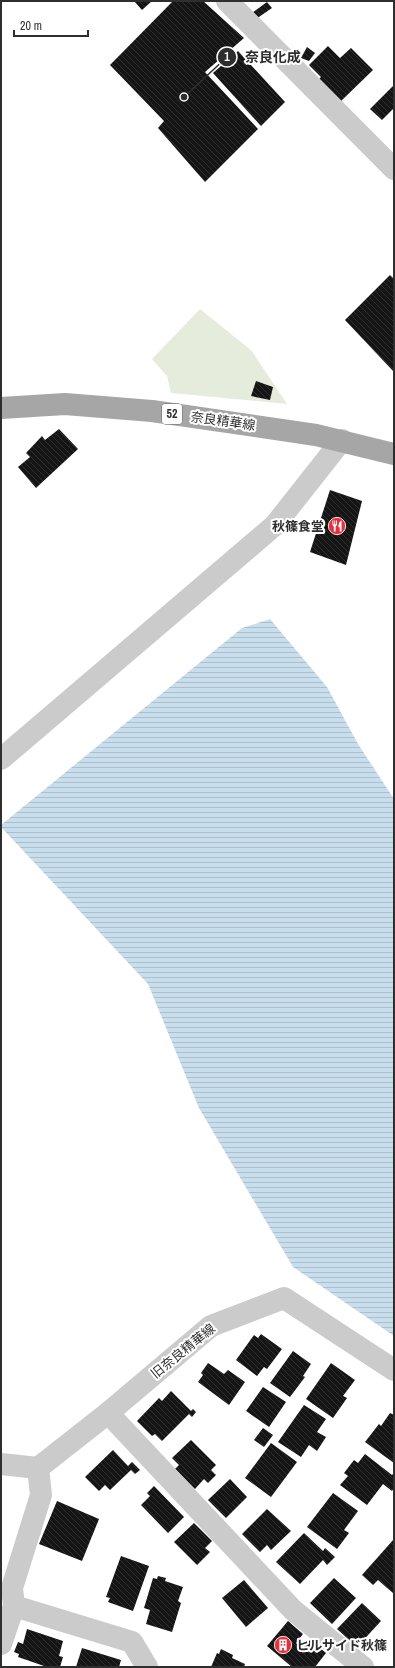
<svg xmlns="http://www.w3.org/2000/svg" width="395" height="1668" font-family="'Archivo Narrow','Noto Sans JP',sans-serif">
<style>
.park{fill:#e5ecdc}
.water{fill:url(#water-rules)}
.building{fill:url(#building-back-hatch)}
.lines{fill:none;stroke-linecap:round;stroke-linejoin:round}
.minor{stroke:#cbcbcb;stroke-width:22}
.primary{stroke:#a6a6a6;stroke-width:22}
.labels{text-anchor:middle;dominant-baseline:central;stroke-width:4;stroke-linejoin:round;paint-order:stroke}
.shield{fill:#fff;stroke:#6d6d6d;stroke-width:1}
.shield-label{font-size:12px;font-weight:bold;fill:#2e2e2e}
.street-label{font-size:13px;fill:#2e2e2e;stroke:#fff}
.poi-label{font-size:13px;font-weight:bold;fill:#2e2e2e;stroke:#fff;text-anchor:end}
.leader{fill:none;stroke:#2e2e2e;stroke-width:1.5}
.callout-dot{fill:#2e2e2e;stroke:#fff;stroke-width:1.5}
.mark-label{font-size:12px;text-anchor:middle;font-weight:bold;fill:#fff}
.callout-label{font-size:14px;text-anchor:middle;font-weight:bold;fill:#2e2e2e;stroke:#fff;stroke-width:4;stroke-linejoin:round;paint-order:stroke}
</style>
<defs>
<pattern id="water-rules" width="6" height="5" patternUnits="userSpaceOnUse"><rect width="6" height="5" fill="#c8deec"/><path d="M0 2.5h6" fill="none" stroke="#acbfcb"/></pattern>
<pattern id="building-back-hatch" width="6" height="6" patternUnits="userSpaceOnUse"><rect width="6" height="6" fill="#151515"/><path d="M-1 5l2 2M0 0l6 6M5-1l2 2" fill="none" stroke="#2f2f2f"/></pattern>
</defs>
<rect width="100%" height="100%" fill="#fff"/>
<polygon class="park" points="200,309 251,350 287,404 171,393 167,376 152,359"/>
<polygon class="water" points="270,619 327,687 358,744 394,799 394,1336 293,1267 199,1108 148,984 1,827 1,825 242,628"/>
<g class="building">
<polygon points="134,1 152,1 142,10"/>
<polygon points="173,1 203,1 244,38 205,72 258,129 205,182 158,128 164,121 110,65"/>
<polygon points="267,2 272,8 256,19 252,13"/>
<polygon points="328,46 340,58 351,48 373,70 339,103 316,82 321,77 309,65"/>
<polygon points="307,47 315,53 309,61 301,58"/>
<polygon points="238,51 285,102 261,126 213,73"/>
<polygon points="394,85 394,108 382,120 370,109"/>
<polygon points="390,275 394,279 394,372 345,320"/>
<polygon points="256,381 273,387 270,400 251,396"/>
<polygon points="59,429 78,449 36,488 18,467 30,457 26,453 42,436 45,440"/>
<polygon points="330,490 362,501 346,565 310,552"/>
<polygon points="261,1334 282,1349 267,1369 264,1367 257,1376 236,1360 254,1335 258,1338"/>
<polygon points="293,1351 311,1364 303,1376 305,1377 290,1397 270,1383"/>
<polygon points="208,1363 224,1374 228,1370 245,1382 229,1405 198,1382 203,1375 201,1373"/>
<polygon points="331,1363 355,1380 343,1396 347,1398 333,1418 306,1399"/>
<polygon points="263,1387 286,1402 269,1427 246,1411"/>
<polygon points="171,1391 191,1411 193,1409 196,1412 192,1417 189,1414 162,1441 155,1434 152,1436 137,1421 159,1398 162,1401"/>
<polygon points="304,1405 326,1419 317,1432 326,1437 317,1451 309,1445 301,1457 278,1442"/>
<polygon points="390,1413 394,1415 394,1463 365,1442 379,1424 381,1426"/>
<polygon points="263,1428 273,1435 264,1447 254,1440"/>
<polygon points="191,1440 216,1465 211,1470 216,1475 208,1483 204,1479 195,1489 175,1469 179,1465 172,1458"/>
<polygon points="271,1443 297,1462 271,1497 245,1478"/>
<polygon points="113,1450 128,1466 132,1462 140,1470 135,1474 131,1470 110,1490 105,1485 99,1491 85,1477"/>
<polygon points="365,1454 392,1475 394,1473 394,1488 392,1491 383,1484 367,1505 340,1485 348,1476 344,1473 354,1460 358,1463"/>
<polygon points="230,1479 247,1497 226,1518 208,1500"/>
<polygon points="154,1486 184,1517 168,1533 141,1505 150,1496 147,1493"/>
<polygon points="333,1493 358,1511 344,1530 349,1533 337,1549 307,1527"/>
<polygon points="57,1501 99,1519 82,1561 39,1544"/>
<polygon points="267,1509 291,1531 271,1550 267,1545 260,1552 242,1534"/>
<polygon points="194,1523 212,1541 205,1548 210,1552 197,1565 174,1542"/>
<polygon points="304,1533 323,1551 325,1548 335,1557 327,1565 323,1560 300,1584 276,1562"/>
<polygon points="394,1539 394,1594 378,1580 373,1585 362,1575"/>
<polygon points="121,1556 149,1566 133,1611 108,1602 110,1598 106,1597"/>
<polygon points="158,1576 166,1578 165,1581 183,1587 178,1601 181,1603 172,1632 146,1624 150,1610 144,1608 153,1578 157,1579"/>
<polygon points="334,1578 356,1598 332,1624 310,1603"/>
<polygon points="244,1580 268,1608 246,1627 222,1598"/>
<polygon points="362,1603 381,1621 357,1647 337,1629"/>
<polygon points="288,1621 303,1634 296,1643 303,1648 310,1640 326,1653 315,1667 292,1667 267,1646"/>
<polygon points="27,1629 63,1641 59,1656 63,1657 60,1667 47,1667 18,1657 19,1654 14,1652 18,1642 23,1644"/>
<polygon points="82,1648 121,1660 119,1667 76,1667"/>
<polygon points="221,1649 233,1655 232,1658 245,1664 244,1667 211,1667 217,1653 219,1654"/>
</g>
<g class="lines">
<g class="minor">
<polyline points="227,1 394,169"/>
<polyline points="1,759 275,525 342,440"/>
<polyline points="108,1413 293,1610 363,1667"/>
<polyline points="1,1464 38,1468 108,1413 211,1326 284,1298 394,1370"/>
<polyline points="14,1606 132,1642 147,1667"/>
<polyline points="1,1644 14,1606 12,1588 41,1495 38,1468"/>
</g>
<polyline class="primary" points="1,408 65,404 152,411 316,435 394,454"/>
</g>
<defs>
<symbol id="restaurant-disc" viewBox="-11 -11 22 22"><circle r="9.5" fill="#e6303e" stroke="#fff"/><path d="M-5-6h1v4h1v-4h1v4h1v-4h1v5L-1.5 .5V6h-2V.5L-5-1ZM5-6V6H3V1.5H1.5Q1.5-4 5-6Z" fill="#fff"/></symbol>
<symbol id="building-disc" viewBox="-11 -11 22 22"><circle r="9.5" fill="#e6303e" stroke="#fff"/><path d="M-4-6H4V6H1V3H-1V6H-4ZM-2.5-4.3h1.7v1.8h-1.7ZM.8-4.3h1.7v1.8H.8ZM-2.5-1h1.7V.8h-1.7ZM.8-1h1.7V.8H.8Z" fill="#fff"/></symbol>
</defs>
<g fill-rule="evenodd">
<use href="#restaurant-disc" x="327" y="516" width="20" height="20"/>
<use href="#building-disc" x="273" y="1635" width="20" height="20"/>
</g>
<g class="labels">
<rect class="shield" x="162" y="404" width="20" height="20" rx="3"/>
<g class="shield-label">
<text x="172" y="414">52</text>
</g>
<g class="street-label">
<text transform="translate(223 421) rotate(8)">奈良精華線</text>
<text transform="translate(183 1351) rotate(-39)">旧奈良精華線</text>
</g>
<g class="poi-label">
<text x="324" y="526">秋篠食堂</text>
<text x="296" y="1645" text-anchor="start">ヒルサイド秋篠</text>
</g>
</g>
<path class="leader" d="M184 97L227 57"/>
<g class="callout-dot">
<circle cx="184" cy="97" r="4"/>
<circle cx="227" cy="57" r="10"/>
</g>
<g class="mark-label">
<text x="227" y="61">1</text>
</g>
<g class="callout-label">
<text x="273" y="62">奈良化成</text>
</g>
<rect width="395" height="1668" fill="none" stroke="#2e2e2e" stroke-width="4"/>
<path d="M14 30v6h74v-6" fill="none" stroke="#2e2e2e" stroke-width="2"/>
<text x="20" y="30" font-size="12" fill="#2e2e2e" stroke="#ffffff" stroke-width="3" paint-order="stroke">20 m</text>
</svg>
